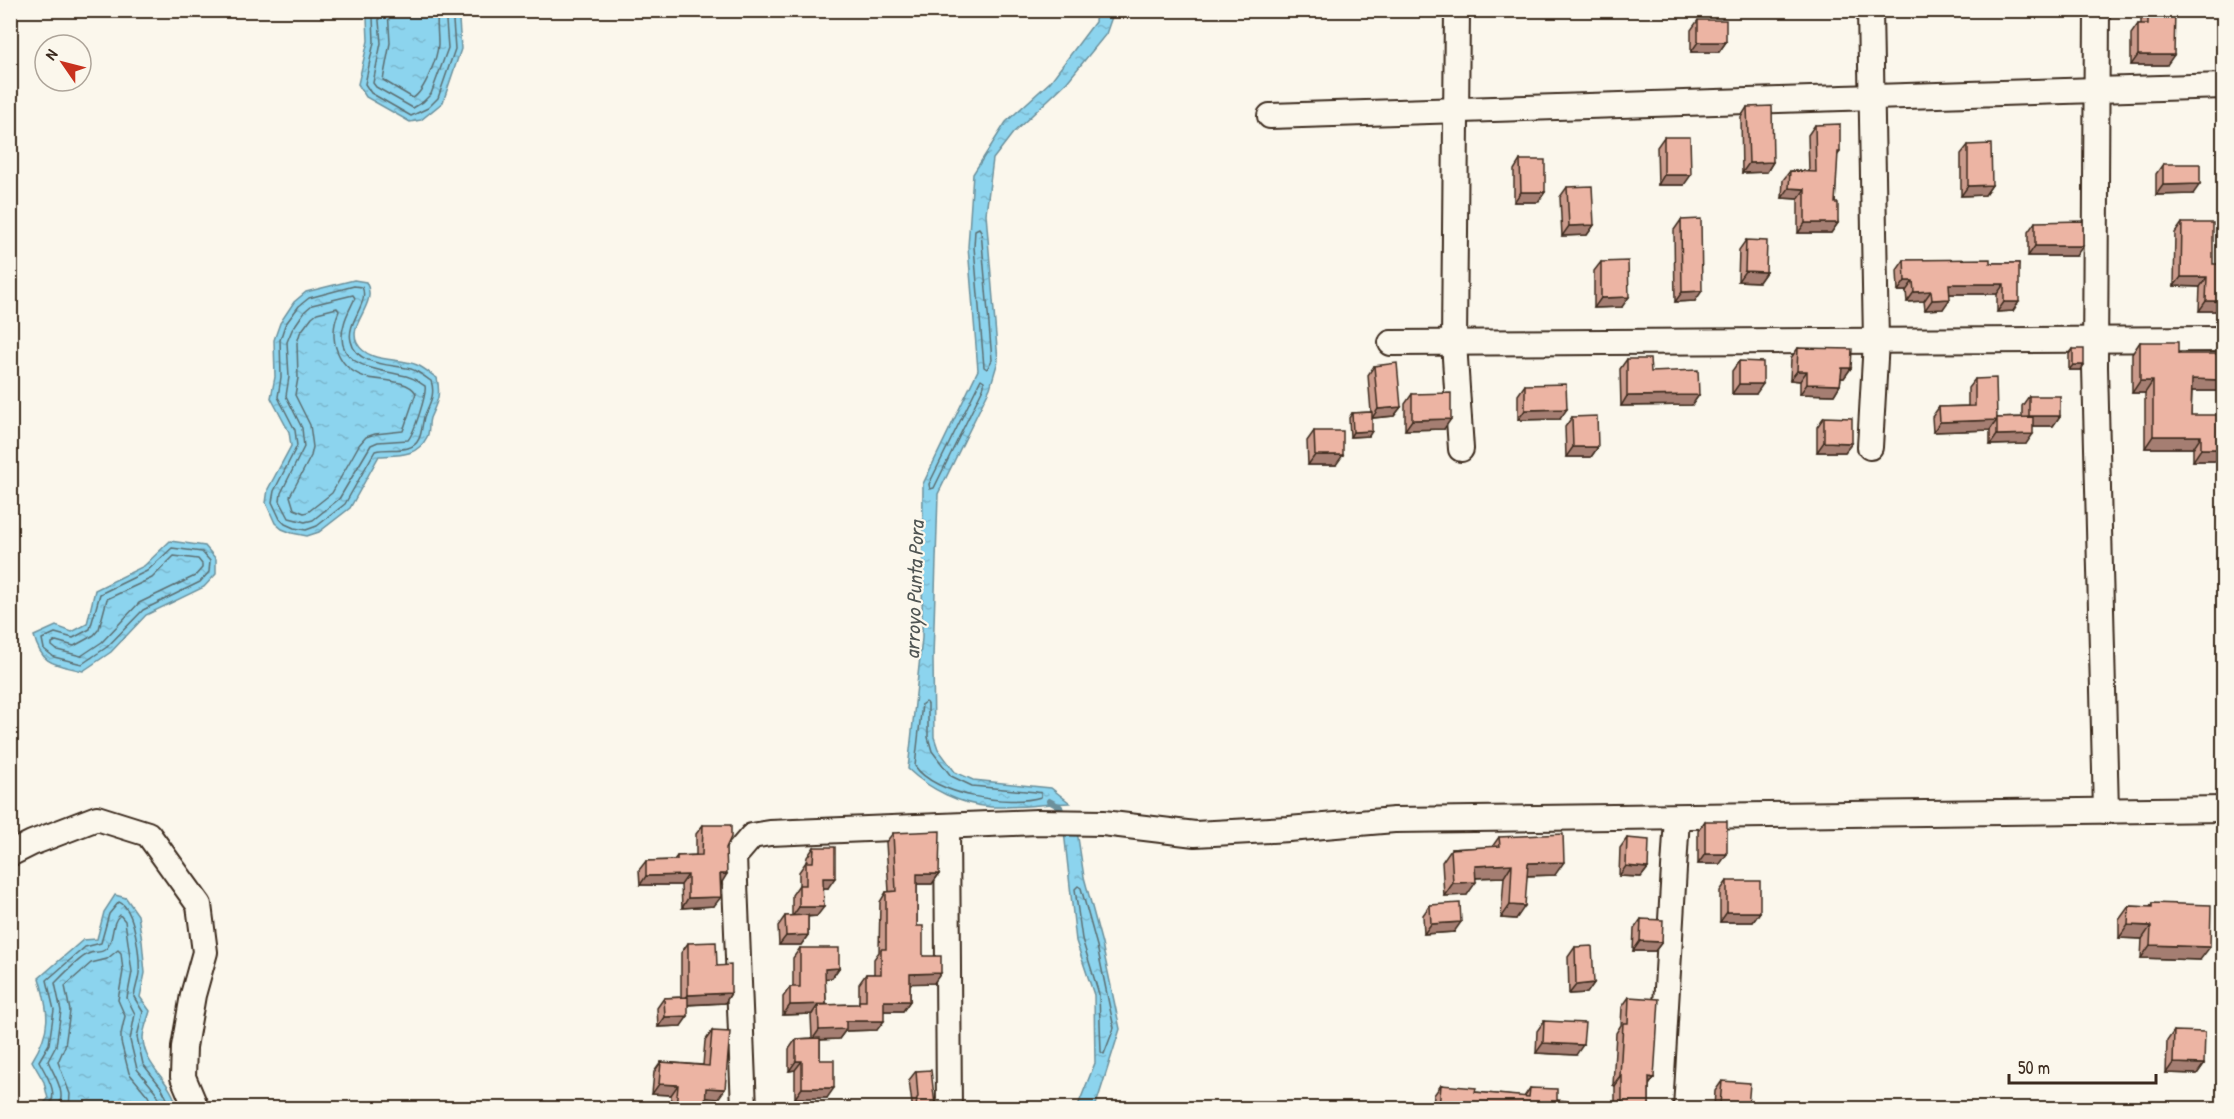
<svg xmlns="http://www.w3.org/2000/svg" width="2234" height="1119" font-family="'Patrick Hand',sans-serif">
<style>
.water{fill:url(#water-ripples);stroke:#6c909b;stroke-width:1.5}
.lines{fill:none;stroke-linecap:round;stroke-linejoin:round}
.shore{stroke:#5b6e71;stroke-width:1.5}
.stream{stroke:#6c909b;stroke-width:6}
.minor-casing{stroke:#3b2a1e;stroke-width:28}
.minor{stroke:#fbf7ec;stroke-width:24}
.wall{fill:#cb9b8c;stroke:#3b2a1e;stroke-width:1.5}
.shaded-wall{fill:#a57e72;stroke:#3b2a1e;stroke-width:1.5}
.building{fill:#ecb4a3;stroke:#3b2a1e;stroke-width:1.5}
.labels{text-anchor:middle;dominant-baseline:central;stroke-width:4.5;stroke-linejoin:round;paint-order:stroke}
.water-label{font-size:21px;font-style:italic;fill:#4f5452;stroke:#fbf7ec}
</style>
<defs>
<pattern id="water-ripples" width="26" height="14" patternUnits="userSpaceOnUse" patternTransform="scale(1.5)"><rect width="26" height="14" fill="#8cd4ee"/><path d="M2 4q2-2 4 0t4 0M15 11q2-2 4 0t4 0" fill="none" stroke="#7ab6cc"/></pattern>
</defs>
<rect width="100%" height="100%" fill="#fbf7ec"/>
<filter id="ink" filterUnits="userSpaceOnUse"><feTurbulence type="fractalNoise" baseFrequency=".0167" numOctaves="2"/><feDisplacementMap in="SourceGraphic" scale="12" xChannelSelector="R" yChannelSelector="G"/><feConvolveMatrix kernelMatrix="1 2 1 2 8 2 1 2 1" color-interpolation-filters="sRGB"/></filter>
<g filter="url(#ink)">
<g class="water">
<polygon points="331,11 462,11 459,20 461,49 443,102 421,120 410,122 366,97 358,84 368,41 367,18 359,11 335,12"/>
<path d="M1096,11H1114L1106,34L1067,82L1013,133L993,159L986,214L998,361L990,388L938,494L933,658L934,737L938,749L955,772L973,780L1051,788L1070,803C1043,804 1017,808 991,807C961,805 929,789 908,769L922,638L923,484L978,370L968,247L973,174L1006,122L1050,82L1095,22Z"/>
<path d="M354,280L366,282C379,304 347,323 357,343C368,364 400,357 417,365C424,368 431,374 437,378C441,396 437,402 430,418C428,424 430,431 427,437C417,457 399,455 379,456L350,508L319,532L307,536L292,533L282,529L275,523L266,503L268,489L291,446L289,432L271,398L275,377L274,340L280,323L294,302L306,292Z"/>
<path d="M170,541L205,546L216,559V574L204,587L146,615L111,652L83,671C55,664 42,666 34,636L56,626L72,632L87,624L95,590L144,566Z"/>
<polygon points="1064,831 1077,831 1084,877 1102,944 1120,1029 1095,1108 1077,1108 1095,1063 1094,995 1076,941"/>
<path d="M115,895L126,898L138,915L142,941L145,973L140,997L150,1011C148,1019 143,1030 143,1038C144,1068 173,1081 177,1108H39L48,1099L44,1082L32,1061C52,1029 49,1012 39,978L83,940L97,939L104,912Z"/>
</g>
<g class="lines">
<g class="shore">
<polyline points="368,10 373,17 374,42 365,84 371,93 411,116 428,108 438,98 455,49 453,21 455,10"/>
<polyline points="378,10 381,43 373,83 376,87 413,108 423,102 431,94 448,48 446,21 448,10"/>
<path d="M388,10L390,43L383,80L413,98C424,92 438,57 438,44C438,32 436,22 438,10"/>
<polygon points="979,228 981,231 992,360 987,369 984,367 974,247 975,230"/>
<path d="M354,286L362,287C370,303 346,322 351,341C356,366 391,364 411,369C418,371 425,377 431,381C436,395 429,404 424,417C421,427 423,444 408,448C397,451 386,448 375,451L345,504L317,526L306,530L294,528L285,524L280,519L272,502L274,491L297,446L295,430L278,397L281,377L280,340L285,325L299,306L309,298Z"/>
<path d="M353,295L355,298C351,307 346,315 344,324C331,369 382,369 409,377C414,378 420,383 425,386C427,394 414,433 408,440L378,442L371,445L339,499L313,520L305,522L289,518L280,501L281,493L304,447L302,428L286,396L289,377L287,342L292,330L305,311L312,305Z"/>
<path d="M337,308L339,311C327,339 337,370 369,378C383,381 408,380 416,393L403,431L375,434L366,437L359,445L332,493L308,512L304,513L294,509L290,496L311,456L313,447L310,425L295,395L298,378L297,343L300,333L312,317L317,313Z"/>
<polygon points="981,379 984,381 984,386 934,488 930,489 929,484"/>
<polygon points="172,548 202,552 210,561 209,572 200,582 143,610 107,647 82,664 54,657 44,649 42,639 55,633 73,638 90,629 100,594 147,571"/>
<polygon points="174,556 198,559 202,564 202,568 195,576 139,603 102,642 81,656 57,650 52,646 52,643 56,641 74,646 94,635 99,629 107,599 152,578"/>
<path d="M925,702L928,704V737L932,751L951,776L972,786L1036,792L1041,793V797C1009,807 934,795 915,766L922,704Z"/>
<polygon points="1078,886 1081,888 1097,946 1114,1028 1104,1054 1101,1052 1099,994 1082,939 1075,889"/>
<path d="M47,1108C61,1095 46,1075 39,1061L49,1044L54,1010L47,980L85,947L101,943L109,914L119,902C135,908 140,957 139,973C138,981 135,989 134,997L143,1012L137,1037L143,1064L161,1087L172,1108"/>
<path d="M58,1108C67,1093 54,1075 48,1061L56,1046L61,1011L55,983C63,975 79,958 88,954C94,951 100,954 106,949C115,940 110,923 120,915L125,921L132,972L127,998L135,1014L130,1040L137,1069L155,1091L164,1108"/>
<polyline points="69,1108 70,1094 58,1062 65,1046 70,1011 65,986 91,963 107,959 118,950 121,953 123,971 118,1000 125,1016 121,1034 121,1042 129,1073 148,1096 154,1108"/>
</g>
<polyline class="stream" points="1049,801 1060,807 1063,816"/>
<defs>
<g id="minor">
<polyline points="1457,10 1454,343 1461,449"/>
<polyline points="1870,10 1876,341 1870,447"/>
<polyline points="2097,10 2095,367 2106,811"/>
<polyline points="1270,116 2224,86"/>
<polyline points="1391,343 2224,339"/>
<polyline points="947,826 949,1108"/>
<polyline points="10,854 32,843 97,818 148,834 199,905 205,952 193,995 184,1047 183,1077 196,1108"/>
<polyline points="744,1108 734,857 752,836 770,833 1037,822 1103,823 1195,834 1289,829 1394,820 2224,809"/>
<polyline points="1660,1108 1677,817"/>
</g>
</defs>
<use href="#minor" class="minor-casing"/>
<use href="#minor" class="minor"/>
</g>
<g class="wall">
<polygon points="2141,10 2175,10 2167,65 2131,65 2131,34 2138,24 2141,24"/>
<polygon points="1698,20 1726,42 1719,52 1691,52 1691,30"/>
<polygon points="2223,24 2223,70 2219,70 2218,31"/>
<polygon points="1747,107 1773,162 1767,172 1742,173 1741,117"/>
<polygon points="1815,125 1840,152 1837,156 1835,203 1838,223 1831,233 1798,233 1798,199 1782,198 1783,180 1790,171 1809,171 1808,135"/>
<polygon points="1664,137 1684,185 1658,185 1657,147"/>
<polygon points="1968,145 1992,185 1985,195 1961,196 1961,154"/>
<polygon points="1520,160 1545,192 1538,202 1514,202 1514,170"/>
<polygon points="2163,164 2193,194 2156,195 2156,174"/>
<polygon points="1567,187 1594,225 1587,235 1562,236 1560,197"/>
<polygon points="1681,220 1695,301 1675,302 1674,230"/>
<polygon points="2035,222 2076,256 2028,256 2028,232"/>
<polygon points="2182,223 2213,264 2223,311 2199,311 2200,287 2174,286 2175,233"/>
<polygon points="1746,240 1766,272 1759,282 1738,281 1739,250"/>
<polygon points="1904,260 1990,263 2019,263 2013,311 1997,312 1997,294 1950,294 1943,309 1925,310 1924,301 1907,302 1906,291 1898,291 1897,270"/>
<polygon points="1601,262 1622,307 1594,308 1594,271"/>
<polygon points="2140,342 2178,354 2222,391 2192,391 2191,415 2222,461 2193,461 2193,448 2145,448 2145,393 2132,393 2132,354"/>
<polygon points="1798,348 1851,368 1844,378 1841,378 1840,385 1834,395 1800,394 1800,381 1790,380 1791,358"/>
<polygon points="2073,349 2081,370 2069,370 2069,354"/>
<polygon points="1627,359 1651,372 1699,395 1692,405 1621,406 1620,369"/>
<polygon points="1739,361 1756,394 1732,394 1732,371"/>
<polygon points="1374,366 1401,407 1394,416 1372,418 1369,436 1350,437 1349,418 1352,413 1371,412 1368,375"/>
<polygon points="1975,379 1997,418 2022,417 2022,406 2029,396 2060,416 2053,426 2033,426 2026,444 1990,445 1990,430 1933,432 1932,417 1939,407 1968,406 1968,388"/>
<polygon points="1525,385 1560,419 1518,420 1518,395"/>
<polygon points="1412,394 1444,429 1405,430 1405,404"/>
<polygon points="1572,417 1598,447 1591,457 1566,457 1565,427"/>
<polygon points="1824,417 1852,443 1845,452 1817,452 1817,427"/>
<polygon points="1314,431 1336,465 1308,465 1307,441"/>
<polygon points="1705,821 1720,864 1698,864 1698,831"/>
<polygon points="703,825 726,848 721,884 714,906 682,908 681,885 640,885 639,870 646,861 674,860 677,856 696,855 696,834"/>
<polygon points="893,833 939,874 932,884 917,884 917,926 923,956 934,983 910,983 910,1001 903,1011 884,1011 877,1030 845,1031 839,1039 820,1040 820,1060 827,1098 795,1098 795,1070 789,1071 789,1049 796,1039 812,1038 811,1015 812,1014 783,1015 783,997 790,987 793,987 793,958 800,948 839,968 832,978 825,978 826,1004 825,1005 857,1004 859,1002 859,984 866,974 874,974 874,959 879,952 880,902 886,892 889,892 886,842"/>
<polygon points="1499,837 1555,875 1527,876 1516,919 1501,918 1504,877 1476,878 1467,895 1444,896 1442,862 1451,849 1492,847"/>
<polygon points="1627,838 1648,868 1641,877 1619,876 1620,848"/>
<polygon points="814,847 828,888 823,888 817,916 808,917 808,935 801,945 779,945 778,926 785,916 792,916 792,895 799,885 799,872 806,862 807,857"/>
<polygon points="1727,881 1760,912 1753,922 1720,922 1720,891"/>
<polygon points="2152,903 2200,960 2141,958 2142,939 2119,938 2119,920 2129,906 2150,907"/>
<polygon points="1430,905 1454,932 1424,934 1423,915"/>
<polygon points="1641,919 1662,942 1655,951 1633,951 1634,929"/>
<polygon points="688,943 717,966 731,993 725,1003 688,1005 681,1026 658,1027 657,1008 664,998 681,997 681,953"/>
<polygon points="1575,947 1594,983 1587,993 1569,994 1568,957"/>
<polygon points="1629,997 1654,1078 1649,1085 1649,1108 1615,1108 1615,1086 1613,1085 1616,1033 1621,1025 1622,1007"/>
<polygon points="1544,1021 1576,1055 1536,1053 1537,1031"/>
<polygon points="712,1031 718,1099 705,1098 705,1108 670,1108 671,1095 652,1094 654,1072 661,1062 703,1065 705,1041"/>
<polygon points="2174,1031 2204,1064 2197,1074 2166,1073 2167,1041"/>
<polygon points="916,1071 935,1105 939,1108 910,1108 912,1104 909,1080"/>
<polygon points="1722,1081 1748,1108 1714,1108 1715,1091"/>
<polygon points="1441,1085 1475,1092 1524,1097 1530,1088 1557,1100 1566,1108 1433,1108 1434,1095"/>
</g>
<g class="shaded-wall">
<polygon points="1698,42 1726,42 1719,52 1691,52"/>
<polygon points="2138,55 2174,55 2167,65 2131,65"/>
<polygon points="2223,65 2223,70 2219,70"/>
<polygon points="1773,162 1767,172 1742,173 1749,163"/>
<polygon points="1664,175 1691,175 1684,185 1658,185"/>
<polygon points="2200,184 2193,194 2156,195 2163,185"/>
<polygon points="1992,185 1985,195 1961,196 1968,186"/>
<polygon points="1789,188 1805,189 1798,199 1782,198"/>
<polygon points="1521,192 1545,192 1538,202 1514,202"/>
<polygon points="1805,223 1838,223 1831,233 1798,233"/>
<polygon points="1594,225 1587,235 1562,236 1569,226"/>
<polygon points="2035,246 2083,246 2076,256 2028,256"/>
<polygon points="1745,271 1766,272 1759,282 1738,281"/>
<polygon points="2181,277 2207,277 2200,287 2174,286"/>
<polygon points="1905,281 1913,281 1906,291 1898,291"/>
<polygon points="1949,284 2004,284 1997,294 1942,294"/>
<polygon points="1702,291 1695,301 1675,302 1682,292"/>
<polygon points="1931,291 1924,301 1907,302 1914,292"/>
<polygon points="1629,297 1622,307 1594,308 1601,298"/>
<polygon points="1950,299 1943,309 1925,310 1932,300"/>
<polygon points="2206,301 2223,301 2223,311 2199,311"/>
<polygon points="2004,302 2019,302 2013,311 1997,312"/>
<polygon points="2073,365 2084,365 2081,370 2069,370"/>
<polygon points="1842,368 1851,368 1844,378 1835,378"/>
<polygon points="1797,371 1807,371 1800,381 1790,380"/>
<polygon points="2192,379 2223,380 2223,388 2222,391 2184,391"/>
<polygon points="2140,381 2153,381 2145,393 2132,393"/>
<polygon points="1739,384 1763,384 1756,394 1732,394"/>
<polygon points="1807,384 1840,385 1834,395 1800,394"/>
<polygon points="1699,395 1692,405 1621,406 1627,396"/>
<polygon points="1401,407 1394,416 1372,418 1378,409"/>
<polygon points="1567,409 1560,419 1518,420 1525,410"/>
<polygon points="2029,416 2060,416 2053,426 2022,426"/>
<polygon points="1451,419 1444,429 1405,430 1412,420"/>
<polygon points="1997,420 1990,430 1933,432 1940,422"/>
<polygon points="1372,431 1369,436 1350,437 1353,432"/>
<polygon points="2033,434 2026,444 1990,445 1997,435"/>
<polygon points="2153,436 2201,436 2193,448 2145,448"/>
<polygon points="1824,442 1852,443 1845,452 1817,452"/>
<polygon points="1573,447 1598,447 1591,457 1566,457"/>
<polygon points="2201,449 2223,449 2223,459 2222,461 2193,461"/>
<polygon points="1315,455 1343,455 1336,465 1308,465"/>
<polygon points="1705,854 1727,854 1720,864 1698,864"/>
<polygon points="1564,862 1555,875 1520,876 1528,863"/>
<polygon points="1512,864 1504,877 1467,878 1475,866"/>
<polygon points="1626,866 1648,868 1641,877 1619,876"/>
<polygon points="720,874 727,874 721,884"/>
<polygon points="917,874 939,874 932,884 910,884"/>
<polygon points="688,875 681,885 640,885 646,876"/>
<polygon points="823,878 835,878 828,888 816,888"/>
<polygon points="1476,882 1467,895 1444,896 1453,883"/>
<polygon points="721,897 714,906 682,908 688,898"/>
<polygon points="1510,905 1525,906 1516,919 1501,918"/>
<polygon points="799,907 824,907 817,916 792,917"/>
<polygon points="1727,912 1760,912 1753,922 1720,922"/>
<polygon points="1461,922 1454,932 1424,934 1431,924"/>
<polygon points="2128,925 2151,926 2142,939 2119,938"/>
<polygon points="808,935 801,945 779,945 786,936"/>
<polygon points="1640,941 1662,942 1655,951 1633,951"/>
<polygon points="2150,945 2210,947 2200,960 2141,958"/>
<polygon points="839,968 832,978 818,979 825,969"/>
<polygon points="941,973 934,983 903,984 910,974"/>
<polygon points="1594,983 1587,993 1569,994 1576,985"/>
<polygon points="731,993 725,1003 681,1005 688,995"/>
<polygon points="884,1001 910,1001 903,1011 877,1011"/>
<polygon points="826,1004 819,1013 818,1005 812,1014 783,1015 790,1005"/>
<polygon points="688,1016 681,1026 658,1027 665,1017"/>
<polygon points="846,1021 884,1021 877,1030 845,1031 839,1039 812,1040 819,1030"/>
<polygon points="1543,1043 1583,1045 1576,1055 1536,1053"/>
<polygon points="796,1061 802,1061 795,1070 789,1071"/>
<polygon points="2173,1063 2204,1064 2197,1074 2166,1073"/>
<polygon points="1620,1076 1622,1076 1615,1086 1613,1085"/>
<polygon points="1649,1077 1654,1078 1647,1088"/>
<polygon points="659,1084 678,1085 671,1095 652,1094"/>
<polygon points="706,1088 725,1089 718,1099 699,1097"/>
<polygon points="802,1088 834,1088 827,1098 795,1098"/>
<polygon points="1720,1105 1725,1105 1722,1108 1718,1108"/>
</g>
<g class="building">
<polygon points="2148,10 2175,10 2174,55 2138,55 2138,24 2148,24"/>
<rect x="1698" y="20" width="28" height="22"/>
<polygon points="1772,106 1773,162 1749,163 1747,107"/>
<polygon points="1840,124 1840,152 1838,152 1835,203 1838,203 1838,223 1805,223 1805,189 1789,188 1790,171 1816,172 1815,125"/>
<polygon points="1664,137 1690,137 1691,175 1664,175"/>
<polygon points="1991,144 1992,185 1968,186 1968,145"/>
<polygon points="1520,160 1545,160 1545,192 1521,192"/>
<polygon points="2163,164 2200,164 2200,184 2163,185"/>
<polygon points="1592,186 1594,225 1569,226 1567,187"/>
<polygon points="1701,219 1702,291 1682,292 1681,220"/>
<polygon points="2083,221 2083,246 2035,246 2035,222"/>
<polygon points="2182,223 2213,223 2213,264 2223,264 2223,301 2206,301 2207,277 2181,277"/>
<polygon points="1746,240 1767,241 1766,272 1745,271"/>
<polygon points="1990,259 1990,263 2019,263 2019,302 2004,302 2004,284 1949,284 1950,299 1932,300 1931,291 1914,292 1913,281 1905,281 1904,260"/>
<polygon points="1628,261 1629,297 1601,298 1601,262"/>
<polygon points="2140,342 2178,342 2178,354 2223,354 2223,380 2192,379 2191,415 2223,415 2223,449 2201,449 2201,436 2153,436 2153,381 2140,381"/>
<polygon points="1798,348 1852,349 1851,368 1842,368 1840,385 1807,384 1807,371 1797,371"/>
<rect x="2073" y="349" width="11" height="16"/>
<polygon points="1627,359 1650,359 1651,372 1698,370 1699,395 1627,396"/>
<polygon points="1739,361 1763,362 1763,384 1739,384"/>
<polygon points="1397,363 1401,407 1378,409 1374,366"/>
<polygon points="1996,378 1997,420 1940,422 1939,407 1975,406 1975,379"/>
<polygon points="1566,384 1567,409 1525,410 1525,385"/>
<polygon points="1451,393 1451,419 1412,420 1412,394"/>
<rect x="2029" y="396" width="31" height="20"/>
<polygon points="1372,412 1372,431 1353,432 1352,413"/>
<polygon points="1597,416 1598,447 1573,447 1572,417"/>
<polygon points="1824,417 1852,418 1852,443 1824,442"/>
<polygon points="2033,417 2033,434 1997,435 1997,418"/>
<polygon points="1314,431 1343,431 1343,455 1315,455"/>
<rect x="1705" y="821" width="22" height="33"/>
<polygon points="703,825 731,825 731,837 726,848 727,874 720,874 721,897 688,898 688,875 646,876 646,861 677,860 677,856 702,855"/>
<polygon points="940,831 939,874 917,874 917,926 923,926 923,956 941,956 941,973 910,974 910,1001 884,1001 884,1021 846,1021 846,1029 819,1030 818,1005 859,1004 859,1001 866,1001 866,974 881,974 881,949 886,949 886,892 896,891 893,833"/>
<polygon points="1563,834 1564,862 1528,863 1525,906 1510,905 1512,864 1475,866 1476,882 1453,883 1451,849 1500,846 1499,837"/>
<polygon points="1627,838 1649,840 1648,868 1626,866"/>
<polygon points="814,847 835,847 835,878 823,878 824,907 799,907 799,885 806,885 806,862 813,862"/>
<rect x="1727" y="881" width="33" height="31"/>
<polygon points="1460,903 1461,922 1431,924 1430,905"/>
<polygon points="2152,903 2211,905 2210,947 2150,945 2151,926 2128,925 2129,906 2152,907"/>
<polygon points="808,915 808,935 786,936 785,916"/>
<polygon points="1641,919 1663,920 1662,942 1640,941"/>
<polygon points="716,942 717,966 731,965 731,993 688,995 688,943"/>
<polygon points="1592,946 1594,983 1576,985 1575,947"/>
<polygon points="800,948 839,948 839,968 825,969 826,1004 790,1005 790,987 800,987"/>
<polygon points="688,997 688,1016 665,1017 664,998"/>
<polygon points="1629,997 1659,999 1654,1078 1649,1077 1649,1108 1622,1108 1622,1076 1620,1076 1623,1023 1628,1023"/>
<polygon points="1544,1021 1585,1023 1583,1045 1543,1043"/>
<polygon points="712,1031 730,1032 725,1089 706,1088 705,1108 676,1108 678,1085 659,1084 661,1062 709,1066"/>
<polygon points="2174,1031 2205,1032 2204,1064 2173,1063"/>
<polygon points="820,1038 820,1060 834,1060 834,1088 802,1088 802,1061 796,1061 796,1039"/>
<polygon points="931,1070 935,1105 939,1105 939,1108 916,1108 917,1098 918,1097 916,1071"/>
<polygon points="1722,1081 1750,1083 1748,1108 1725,1108 1725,1105 1720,1105"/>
<polygon points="1441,1085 1476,1088 1475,1092 1529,1097 1530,1088 1557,1089 1557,1100 1566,1101 1566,1108 1439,1108"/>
</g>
</g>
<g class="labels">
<g class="water-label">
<text transform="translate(914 590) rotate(-88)">arroyo Punta Pora</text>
</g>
</g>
<rect width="2234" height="1119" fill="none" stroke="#fbf7ec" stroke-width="36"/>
<rect x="18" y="18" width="2198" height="1083" fill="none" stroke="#3b2a1e" stroke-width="2" filter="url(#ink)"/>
<g transform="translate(63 63) rotate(305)"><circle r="28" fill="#fbf7ec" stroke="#aea59a" stroke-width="1.5"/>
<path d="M0-4.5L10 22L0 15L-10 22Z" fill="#c8321e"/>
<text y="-9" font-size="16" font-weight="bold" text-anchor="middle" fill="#3b2a1e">N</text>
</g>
<path d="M2009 1074v9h147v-9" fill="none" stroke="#3b2a1e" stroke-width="3"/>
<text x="2018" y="1074" font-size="18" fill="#3b2a1e" stroke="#fbf7ec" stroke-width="4.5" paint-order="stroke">50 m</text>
</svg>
